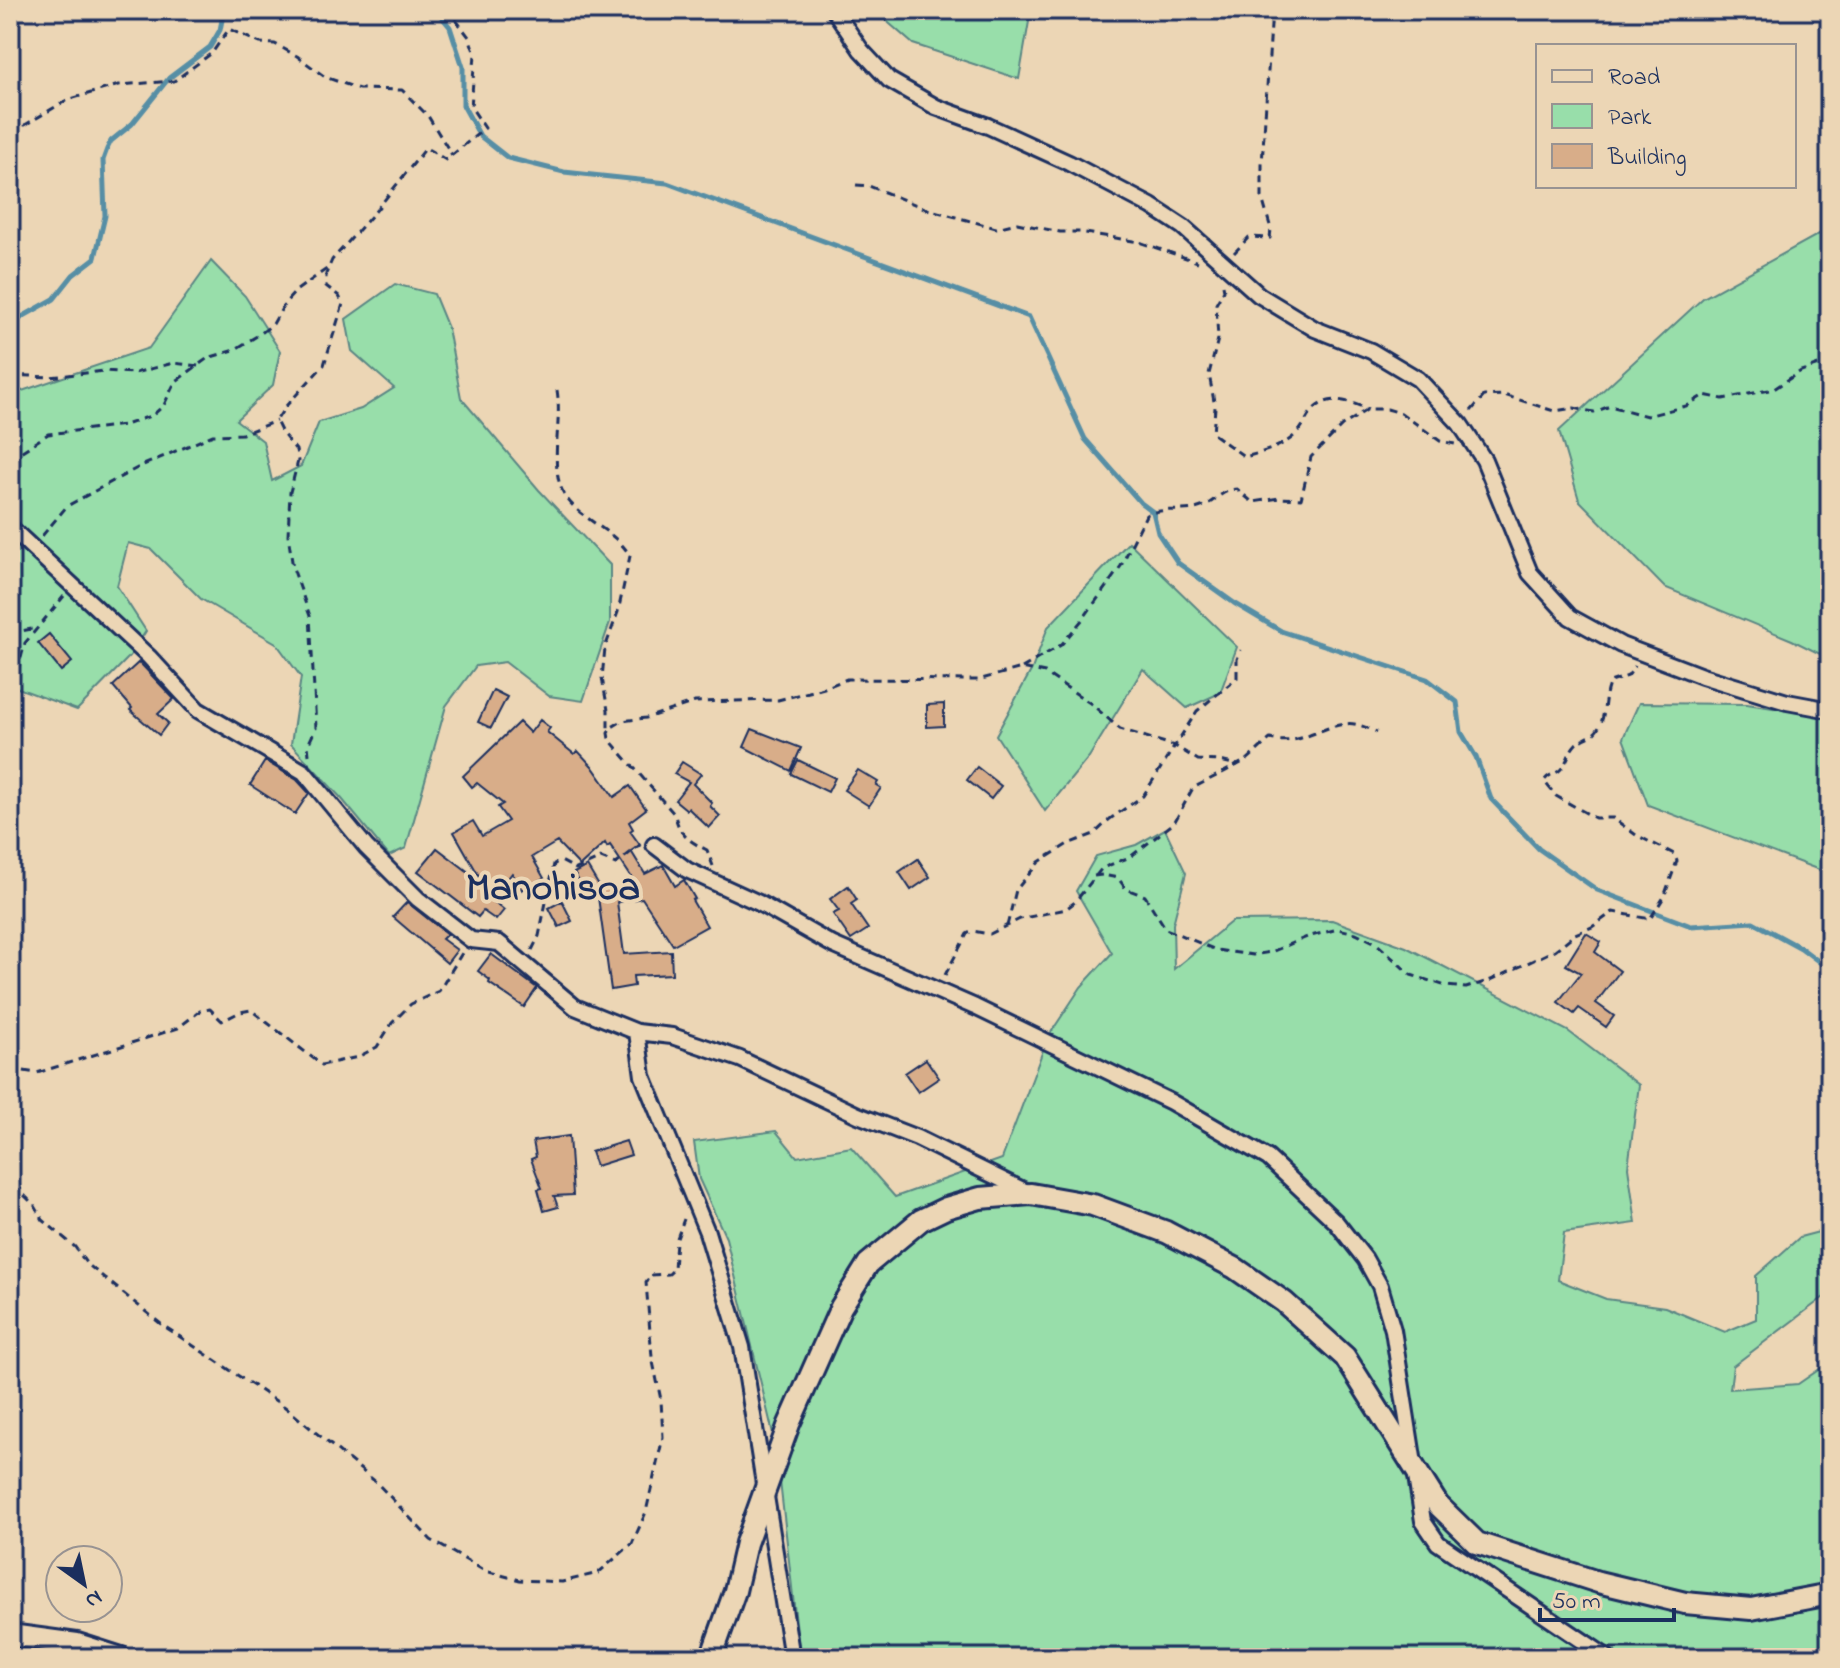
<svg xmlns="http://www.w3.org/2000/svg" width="1840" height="1668" font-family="'Indie Flower',sans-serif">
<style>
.green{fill:#98deaa;stroke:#5a8684;stroke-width:2}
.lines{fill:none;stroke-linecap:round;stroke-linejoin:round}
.stream{stroke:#568ea5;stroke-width:5}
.building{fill:#d8ad89;stroke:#1b2f5e;stroke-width:2}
.street-casing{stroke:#1b2f5e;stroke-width:20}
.secondary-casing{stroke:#1b2f5e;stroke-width:26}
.path{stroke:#1b2f5e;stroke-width:3;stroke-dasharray:8 6;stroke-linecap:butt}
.street{stroke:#ecd6b5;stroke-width:14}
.secondary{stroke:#ecd6b5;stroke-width:20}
.labels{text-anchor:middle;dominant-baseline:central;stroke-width:8;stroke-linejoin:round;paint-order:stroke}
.quarter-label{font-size:40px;font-weight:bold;fill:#1b2f5e;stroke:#ecd6b5}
</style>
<rect width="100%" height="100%" fill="#ecd6b5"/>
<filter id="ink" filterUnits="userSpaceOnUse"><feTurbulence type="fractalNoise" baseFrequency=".0125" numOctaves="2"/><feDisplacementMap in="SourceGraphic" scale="16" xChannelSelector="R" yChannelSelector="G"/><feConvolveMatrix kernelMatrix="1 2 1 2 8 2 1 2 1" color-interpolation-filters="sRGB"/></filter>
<g filter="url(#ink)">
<g class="green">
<polygon points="874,10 1031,10 1019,79 913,44"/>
<polygon points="1830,228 1830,659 1792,640 1664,587 1579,500 1559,431 1703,298"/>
<polygon points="211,261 245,296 280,351 273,385 236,420 263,441 272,481 301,466 319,422 361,409 394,388 352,351 346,319 395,284 434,294 448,328 461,398 539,490 610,565 610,622 583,701 549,696 505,662 476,666 446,706 406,848 389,856 342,799 291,744 301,677 276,643 201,599 151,549 128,543 117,586 146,631 130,656 77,710 10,685 10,395 149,348"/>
<polygon points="1129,542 1237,647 1220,693 1187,708 1143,669 1089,757 1045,811 996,735 1032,669 1048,627"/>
<polygon points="1639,703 1747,704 1830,717 1830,874 1648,805 1623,738"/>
<polygon points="1165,829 1186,873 1173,924 1174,969 1232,921 1332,920 1406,947 1568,1031 1639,1085 1628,1167 1636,1223 1564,1233 1558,1280 1606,1299 1665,1307 1725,1332 1756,1319 1756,1276 1800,1237 1830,1229 1830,1262 1824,1297 1733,1366 1730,1389 1798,1384 1830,1362 1830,1658 800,1658 776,1446 726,1238 699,1179 694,1142 776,1131 797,1157 851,1147 895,1197 1002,1159 1048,1037 1081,987 1112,953 1076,891 1096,856 1136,845"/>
</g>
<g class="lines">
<g class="stream">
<polyline points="436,10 450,27 463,67 463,105 480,136 508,158 564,172 667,183 1029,317 1085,439 1141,503 1153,512 1158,533 1178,563 1234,603 1281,631 1427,679 1457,702 1461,732 1476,757 1491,799 1539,849 1597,890 1691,926 1753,922 1801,948 1830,970"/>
<polyline points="10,329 22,317 54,299 73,275 95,258 105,216 103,160 107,149 111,141 132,124 169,78 210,47 220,30 224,10"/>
</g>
</g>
<g class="building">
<polygon points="49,634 72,662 61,671 38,643"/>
<polygon points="139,662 174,699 158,714 168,723 159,735 130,710 132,708 113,686"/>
<polygon points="493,690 507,697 491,728 478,722"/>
<polygon points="944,704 944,726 927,727 927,705"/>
<polygon points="540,720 550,728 547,732 574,754 578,751 592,766 614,797 630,786 646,809 629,822 633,829 630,831 640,845 631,851 645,874 663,865 675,886 684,880 695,899 692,900 707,926 673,945 642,898 617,902 624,954 671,951 672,974 633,976 634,986 611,990 597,890 636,884 610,845 607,847 605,843 580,866 557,842 532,857 544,878 522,890 512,873 492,900 504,910 496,920 483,911 478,917 418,871 437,848 483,883 454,832 473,821 482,836 508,821 498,807 503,804 477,783 472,787 463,776 519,722 530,733"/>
<polygon points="752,729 801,748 791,771 744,747"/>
<polygon points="798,760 835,778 828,792 791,774"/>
<polygon points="265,761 297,780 309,793 295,814 250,785"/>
<polygon points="682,762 701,774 693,784 712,803 710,806 720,816 709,828 688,808 687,810 675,800 689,782 674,774"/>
<polygon points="977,767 1001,786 991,799 967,780"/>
<polygon points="858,770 878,782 876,785 881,788 869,806 844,790"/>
<polygon points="918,859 930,877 911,890 899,872"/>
<polygon points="587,866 599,886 586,893 574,873"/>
<polygon points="848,886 857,900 851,904 868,929 851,940 833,914 839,911 830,899"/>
<polygon points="562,901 572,921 559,927 549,908"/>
<polygon points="407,902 447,934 442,939 457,950 447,963 393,917"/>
<polygon points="1586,933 1601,942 1595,952 1620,971 1596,1003 1614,1016 1606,1027 1579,1008 1574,1014 1558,1002 1581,973 1566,965"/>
<polygon points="491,954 537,988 524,1007 489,983 490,980 478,971"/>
<polygon points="926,1059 939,1078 918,1092 905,1073"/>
<polygon points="569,1136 573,1195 554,1196 558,1207 544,1211 538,1189 542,1188 531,1159 536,1157 533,1141"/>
<polygon points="626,1141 631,1155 596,1166 591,1152"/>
</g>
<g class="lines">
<defs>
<g id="street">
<polyline points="834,10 861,50 889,80 936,107 988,126 1069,163 1151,206 1183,227 1259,295 1315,329 1371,351 1418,379 1460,424 1484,460 1530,573 1570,617 1621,645 1702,676 1787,702 1830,710"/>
<polyline points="10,527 149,657 198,710 304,772 366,847 418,899 471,940 499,943 575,1007 637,1032 672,1036 740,1059 858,1115 917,1138 1031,1194"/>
<polyline points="654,845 687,870 759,903 833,945 975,1007 1171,1102 1268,1158 1336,1222 1365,1259 1380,1286 1393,1330 1423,1521 1438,1543 1608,1658"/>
<polyline points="637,1032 643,1076 707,1232 742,1347 792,1658"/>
</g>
<g id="secondary">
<polyline points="10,1635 77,1644 121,1658"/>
<polyline points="711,1658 735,1591 746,1543 789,1424 841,1307 868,1264 921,1220 946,1208 980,1198 1031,1194 1093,1205 1166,1232 1235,1268 1284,1302 1345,1357 1438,1505 1477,1543 1598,1582 1685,1603 1751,1609 1830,1594"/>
</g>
</defs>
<use href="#street" class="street-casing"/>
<use href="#secondary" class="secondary-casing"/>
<g class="path">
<polyline points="10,122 25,125 67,100 119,85 174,81 212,53 229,29 260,43 275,44 297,56 325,77 359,89 402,90 428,116 452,155"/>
<polyline points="856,185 869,186 927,209 996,228 1017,223 1060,232 1080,232 1139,242 1198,262"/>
<polyline points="1234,253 1249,237 1270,238 1271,229 1262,198 1262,164 1272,10"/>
<path d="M1223,285L1224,290L1216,304L1218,339L1209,374L1215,407L1213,434L1245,457C1263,452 1283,447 1296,434C1304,427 1307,415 1315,408C1332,394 1350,402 1368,409"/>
<polyline points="10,375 50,377 104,371 135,373 173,363 199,366"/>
<path d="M557,390C562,420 551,457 560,485C571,518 614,527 630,556L618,612L605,648L602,678L608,710V729"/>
<polyline points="1471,411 1484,396 1504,395 1554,411 1574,408 1594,412 1610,406 1647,416 1686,406 1704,395 1723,399 1774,389 1801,371 1830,361"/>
<polyline points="10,459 48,434 125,425 153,415 164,405 175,382 208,358 234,350 260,334 273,324 285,303 297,290 328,268"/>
<polyline points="42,536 67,506 139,467 213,435 242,434 276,421"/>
<polyline points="10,633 37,628"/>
<path d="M1022,668L1061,645L1083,619L1121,566L1146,515C1166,506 1188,514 1204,506C1217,500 1222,490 1237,489L1252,502L1280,498L1301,499L1311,457L1342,426L1368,409H1387L1401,413L1440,441L1455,444"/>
<polyline points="10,699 25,643 64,596"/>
<polyline points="309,755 308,745 316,728 310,616 293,568 288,535 290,492 298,461 296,450 282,433 276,421 285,407 324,365 343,304 339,296 326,286 326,274 332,260 374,213 426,148 446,160 485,128 471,107 475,54 469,37 450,12 452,10"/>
<path d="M713,866L707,850C689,841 679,835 675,815L609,739L608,733L612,727L622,721L646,718L695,702L778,700L824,688L847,679L978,680L1022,668L1045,673L1090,703L1120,729L1175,746L1198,760L1220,761L1238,765"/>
<path d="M1094,876L1102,875L1118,878L1126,889L1145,896L1166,929L1216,950L1253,955L1271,952L1307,937L1338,929L1356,933L1376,943L1411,975L1446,986L1466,988L1491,980L1555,950L1575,934L1592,927L1613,912L1650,919L1664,897L1677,861L1674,854L1636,835L1613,818H1595L1556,796L1544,781C1549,774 1553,775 1559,771C1568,763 1568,752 1576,744C1585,737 1595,737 1600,725C1606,713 1603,697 1610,682L1628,676L1635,666"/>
<polyline points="1007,926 1016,890 1039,862 1068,844 1094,834 1110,819 1143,796 1197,711 1237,678 1237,659 1241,650"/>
<polyline points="532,950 539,936 554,864 561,861 576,869 601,858 616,864 640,845"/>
<path d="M945,975L967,934L972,931L990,934L1020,919L1066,909L1075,902L1102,868L1130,857L1174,823L1193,788L1247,760L1270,739C1298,747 1319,727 1345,724C1356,722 1367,728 1377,732"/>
<polyline points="10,1069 37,1073 178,1028 200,1011 210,1009 222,1021 240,1012 251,1010 322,1065 358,1057 377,1047 392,1023 411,1004 439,991 462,953"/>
<polyline points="10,1171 24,1195 35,1206 43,1220 75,1247 86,1263 161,1324 285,1407 377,1483 431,1540 485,1571 520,1580 562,1582 598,1573 632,1544 646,1512 663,1437 661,1400 652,1357 646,1282 650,1275 669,1274 674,1269 676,1241 684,1219"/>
</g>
<use href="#street" class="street"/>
<use href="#secondary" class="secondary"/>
</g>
</g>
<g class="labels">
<g class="quarter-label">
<text x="553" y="889">Manohisoa</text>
</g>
</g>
<rect width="1840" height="1668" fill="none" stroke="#ecd6b5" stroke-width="40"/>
<rect x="20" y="20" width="1800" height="1628" fill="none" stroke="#1b2f5e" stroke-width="3" filter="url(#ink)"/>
<rect x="1536" y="44" width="260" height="144" fill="#ecd6b5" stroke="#989392" stroke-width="2"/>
<rect x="1552" y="70" width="40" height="12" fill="#ecd6b5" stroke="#989392" stroke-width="2"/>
<text x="1608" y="84" font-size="24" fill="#1b2f5e">Road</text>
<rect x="1552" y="104" width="40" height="24" fill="#98deaa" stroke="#989392" stroke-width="2"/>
<text x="1608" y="124" font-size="24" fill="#1b2f5e">Park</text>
<rect x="1552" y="144" width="40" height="24" fill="#d8ad89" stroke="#989392" stroke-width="2"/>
<text x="1608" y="164" font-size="24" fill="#1b2f5e">Building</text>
<g transform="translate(84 1584) rotate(147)"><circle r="38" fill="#ecd6b5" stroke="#989392" stroke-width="2"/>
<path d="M0-6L14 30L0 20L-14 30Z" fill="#1b2f5e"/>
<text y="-12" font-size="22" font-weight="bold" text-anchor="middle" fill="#1b2f5e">N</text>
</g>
<path d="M1540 1608v12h134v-12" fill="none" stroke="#1b2f5e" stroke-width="4"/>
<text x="1552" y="1608" font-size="24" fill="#1b2f5e" stroke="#ecd6b5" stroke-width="6" paint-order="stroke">50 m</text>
</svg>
